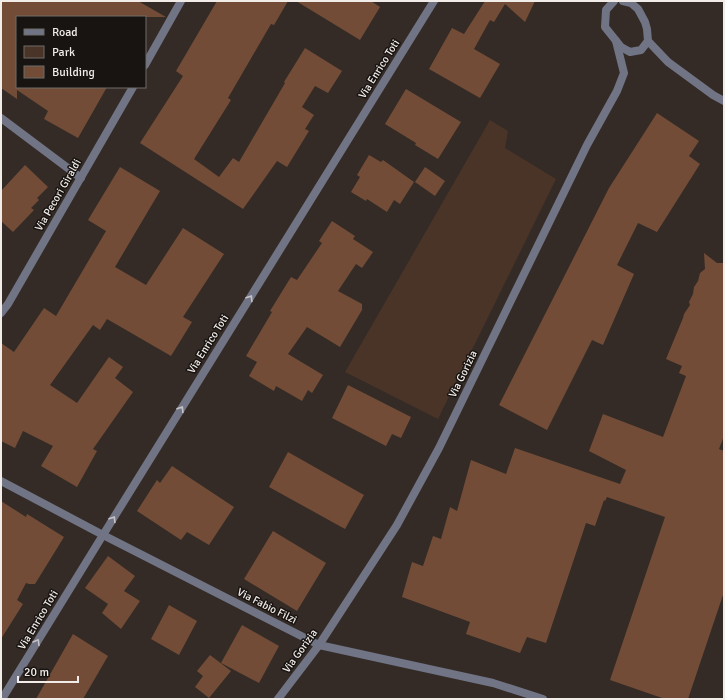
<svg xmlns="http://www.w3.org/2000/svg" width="725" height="700" font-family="Signika,sans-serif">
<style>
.green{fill:#4a3427}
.building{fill:#724c37}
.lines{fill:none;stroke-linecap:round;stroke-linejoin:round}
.street{stroke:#707485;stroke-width:8}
.oneway{stroke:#c4c2c5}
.labels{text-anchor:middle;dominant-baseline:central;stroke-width:3;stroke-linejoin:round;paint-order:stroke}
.street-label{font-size:11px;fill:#f2ece8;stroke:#181412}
</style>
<rect width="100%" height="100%" fill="#342b26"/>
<polygon class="green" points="490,120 508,131 505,148 556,179 438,419 345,372"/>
<g class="building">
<polygon points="1,1 138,1 166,17 17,17 17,87 107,87 78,138 44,119 48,111 17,90 17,99 1,88"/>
<polygon points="217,1 288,1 274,25 271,24 228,98 231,100 194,159 219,177 233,158 239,162 285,83 284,82 305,48 342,71 328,93 315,86 302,107 314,115 305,129 309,131 287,167 277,161 243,209 140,143 183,76 176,71"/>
<polygon points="296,1 371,1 380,7 360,40"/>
<polygon points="485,1 535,1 525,22 505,4 494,22 490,20 474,49 500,64 480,98 429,69 452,28 464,34"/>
<polygon points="406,89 461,122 438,159 415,145 416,143 385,124"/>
<polygon points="657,113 699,141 689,156 700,164 657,232 638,223 617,265 634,274 603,345 592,340 547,430 499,405 609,188"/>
<polygon points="369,155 381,162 383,160 414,182 400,204 394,200 387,212 367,199 366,201 351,192 360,177 357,175"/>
<polygon points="25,165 48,187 37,198 39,200 31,208 34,210 13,232 1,221 1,191"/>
<polygon points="120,167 160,191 115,267 146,285 183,228 224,254 183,317 192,322 171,356 107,319 100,330 93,325 50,385 77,403 109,357 123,367 115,378 133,392 93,449 97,451 77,487 41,466 53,446 23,431 15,448 1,441 1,343 14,352 44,308 56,316 106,231 88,220"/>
<polygon points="425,167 445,181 435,196 415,182"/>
<polygon points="332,221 355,236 353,239 373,252 362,268 356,264 338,291 362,304 362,310 340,347 307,327 288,354 323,375 312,393 308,390 302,401 276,386 274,391 249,376 257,362 246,356 272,312 270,311 291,277 297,280 322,243 319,241"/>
<polygon points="704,253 717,263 724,263 724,436 719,449 724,451 724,592 688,699 665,699 610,680 665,517 607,497 605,501 604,500 595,526 586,523 546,643 527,637 520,653 466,634 470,622 402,597 412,562 423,566 433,536 441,539 450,507 457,511 471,460 506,474 515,448 620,484 626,470 589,451 603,414 663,437 686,376 679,373 682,366 666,359 683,318 684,314 690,305 689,302 693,294 694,287 698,281 700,273 705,269"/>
<polygon points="348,385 411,417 401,438 392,434 386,446 332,418"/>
<polygon points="288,452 364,495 345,529 269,487"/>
<polygon points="172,466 234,507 209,545 187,532 181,540 137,511 157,480 160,483"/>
<polygon points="1,501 26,517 27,514 64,537 35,584 29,584 26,583 17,600 23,604 1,639"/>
<polygon points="273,531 326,563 297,611 244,579"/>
<polygon points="108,556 135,576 124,591 140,601 121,629 102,613 108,604 85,588"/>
<polygon points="169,605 197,621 179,655 151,639"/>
<polygon points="242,625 279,646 259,683 221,663"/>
<polygon points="73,634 108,656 83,699 36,699"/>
<polygon points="210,655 231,671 209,698 195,687 203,676 197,671"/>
</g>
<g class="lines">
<g class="street">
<polyline points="614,1 606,10 605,27 621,47 630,52 641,50 648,41 647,29 645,22 638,9 631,3 623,1"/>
<polyline points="648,41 668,62 713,95 724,101"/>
<polyline points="145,65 181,1"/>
<polyline points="1,118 81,178"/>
<polyline points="1,313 8,304 133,87"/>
<polyline points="1,481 103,535 319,645 493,683 543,699"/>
<polyline points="2,699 103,535 434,1"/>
<polyline points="278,699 319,645 397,525 439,448 587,145 617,91 624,73 616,41"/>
</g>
</g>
<defs><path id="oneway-chevron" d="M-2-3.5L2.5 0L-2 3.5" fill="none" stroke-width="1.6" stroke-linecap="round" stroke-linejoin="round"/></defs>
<g class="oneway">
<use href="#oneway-chevron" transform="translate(250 298) rotate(-58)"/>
<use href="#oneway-chevron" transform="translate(181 409) rotate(-58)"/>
<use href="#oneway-chevron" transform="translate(113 519) rotate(-58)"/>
<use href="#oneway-chevron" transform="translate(37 642) rotate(-59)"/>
</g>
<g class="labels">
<g class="street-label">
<text transform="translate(379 69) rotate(-58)">Via Enrico Toti</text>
<text transform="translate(58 195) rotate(-60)">Via Pecori Giraldi</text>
<text transform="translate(208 344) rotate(-58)">Via Enrico Toti</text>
<text transform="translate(463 374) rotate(-64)">Via Gorizia</text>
<text transform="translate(267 606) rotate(27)">Via Fabio Filzi</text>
<text transform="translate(38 620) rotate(-59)">Via Enrico Toti</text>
<text transform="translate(300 651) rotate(-54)">Via Gorizia</text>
</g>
</g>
<rect width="725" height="700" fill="none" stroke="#f2ece8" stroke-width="4"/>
<rect x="16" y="16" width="130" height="72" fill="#181412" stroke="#6f6a68"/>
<rect x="24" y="29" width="20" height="6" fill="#707485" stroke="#6f6a68"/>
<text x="52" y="36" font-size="12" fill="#f2ece8">Road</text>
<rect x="24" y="46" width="20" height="12" fill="#4a3427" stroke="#6f6a68"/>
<text x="52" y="56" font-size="12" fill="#f2ece8">Park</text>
<rect x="24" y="66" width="20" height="12" fill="#724c37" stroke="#6f6a68"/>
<text x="52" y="76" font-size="12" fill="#f2ece8">Building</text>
<path d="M18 676v6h60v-6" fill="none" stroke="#f2ece8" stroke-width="2"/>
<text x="24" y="676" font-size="12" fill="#f2ece8" stroke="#181412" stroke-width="3" paint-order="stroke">20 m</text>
</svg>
